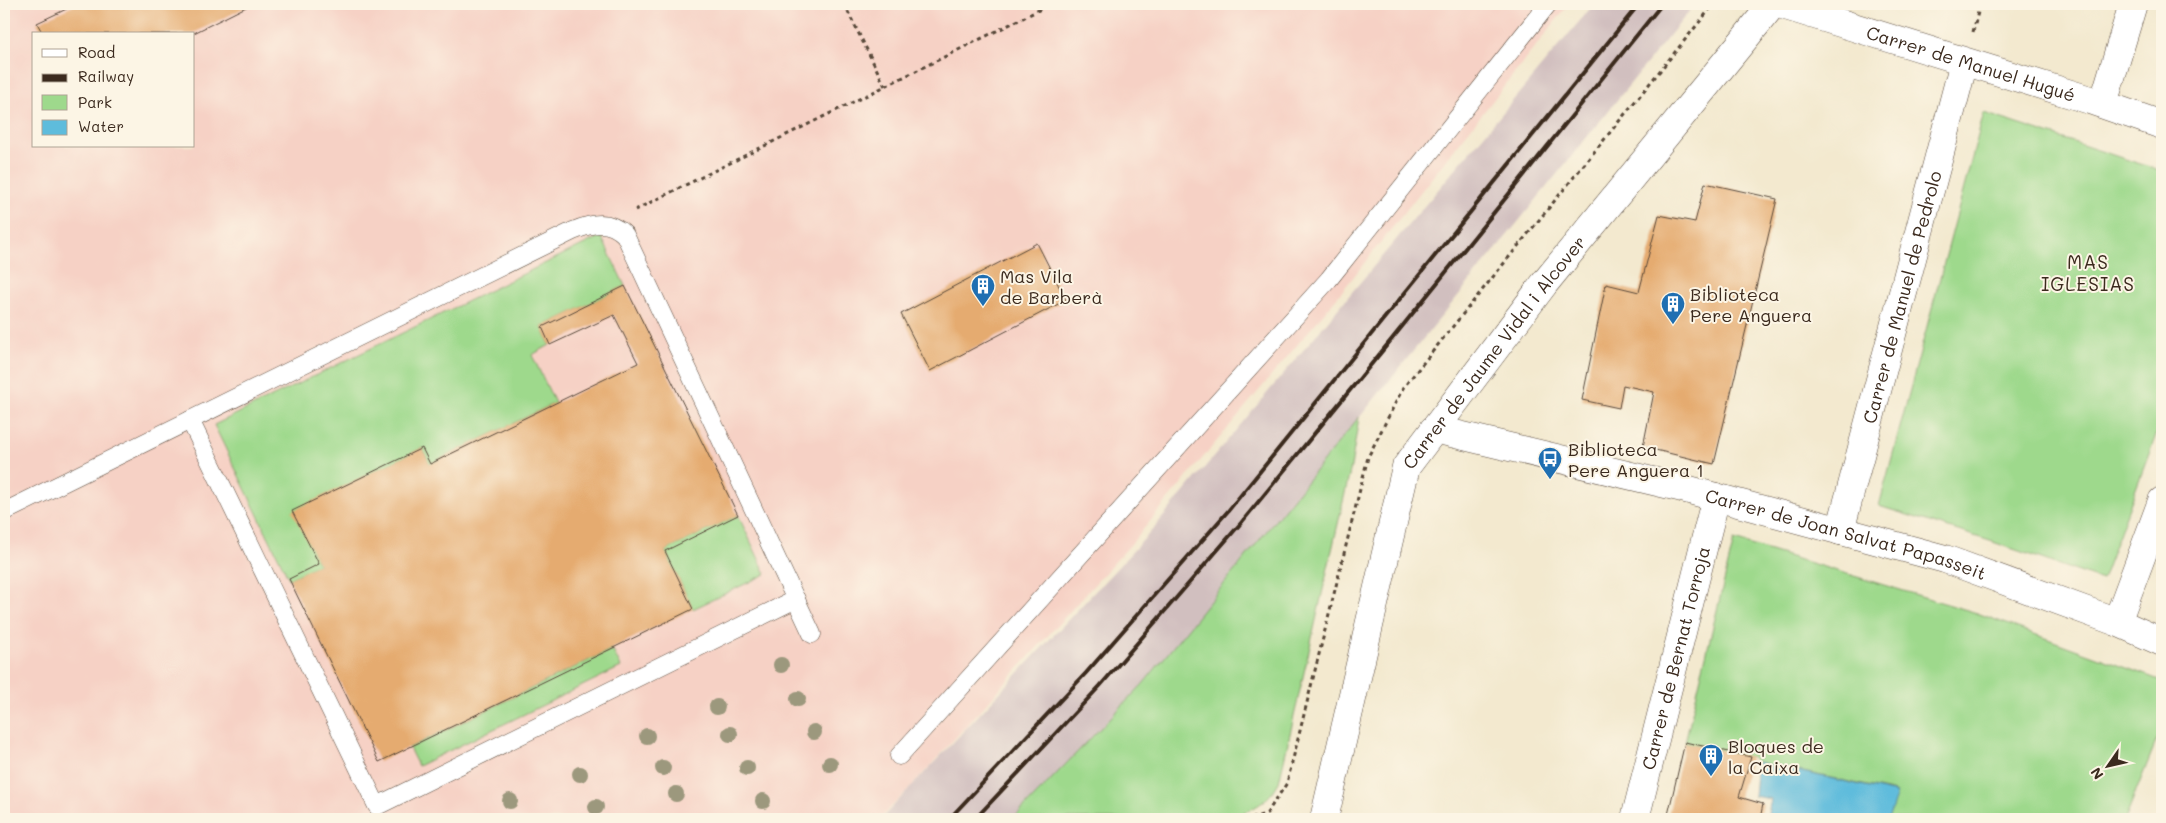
<svg xmlns="http://www.w3.org/2000/svg" width="2166" height="823" font-family="Mali,sans-serif">
<style>
.built{fill:#f6d1c5;fill-rule:evenodd}
.industrial{fill:#d1bfbf}
.green{fill:#9ed98c;stroke:#6c8255}
.water{fill:#5ebcdc;stroke:#4c737d}
.building{fill:#e5ab70}
.lines{fill:none;stroke-linecap:round;stroke-linejoin:round}
.lane-casing{stroke:#574739;stroke-width:19}
.street-casing{stroke:#574739;stroke-width:29}
.path{stroke:#574739;stroke-width:3;stroke-dasharray:4 4;stroke-linecap:butt}
.lane{stroke:#fff;stroke-width:18}
.street{stroke:#fff;stroke-width:28}
.rail{stroke:#3b2a1e;stroke-width:4}
.tree{fill:#9c987d}
.labels{text-anchor:middle;dominant-baseline:central;stroke-width:4;stroke-linejoin:round;paint-order:stroke}
.street-label{font-size:18px;fill:#3b2a1e;stroke:#fcf5e5}
.poi-label{font-size:18px;fill:#3b2a1e;stroke:#fcf5e5;text-anchor:start}
.neighbourhood-label{font-size:19px;letter-spacing:1px;fill:#3b2a1e;stroke:#fcf5e5}
</style>
<rect width="100%" height="100%" fill="#fcf5e5"/>
<filter id="ink" filterUnits="userSpaceOnUse"><feTurbulence type="fractalNoise" baseFrequency=".02" numOctaves="2"/><feDisplacementMap in="SourceGraphic" scale="10" xChannelSelector="R" yChannelSelector="G"/><feConvolveMatrix kernelMatrix="1 2 1 2 8 2 1 2 1" color-interpolation-filters="sRGB"/></filter>
<filter id="wash" filterUnits="userSpaceOnUse"><feTurbulence type="fractalNoise" baseFrequency=".0096" numOctaves="4" result="noise"/><feDisplacementMap in="SourceGraphic" scale="20" xChannelSelector="R" yChannelSelector="G"/><feGaussianBlur stdDeviation="1.12" result="paint"/><feColorMatrix in="noise" values="0 0 0 0 0 0 0 0 0 0 0 0 0 0 0 0 0 1.4 0 .05"/><feComposite in="paint" operator="in"/></filter>
<g filter="url(#wash)">
<rect width="100%" height="100%" fill="#f3e9cf"/>
<path class="built" d="M4,4H1569L1343,290L1131,544L911,787L879,819H9L4,770ZM34,34H194V146H34Z"/>
<polygon class="industrial" points="1594,4 1695,4 1143,684 1013,819 881,819 1148,535"/>
<g class="green">
<polygon points="1984,113 2162,171 2162,419 2102,580 1990,541 1879,506"/>
<polygon points="601,236 625,286 542,327 550,345 532,355 555,403 430,464 422,448 293,511 319,564 289,579 214,425"/>
<path d="M1359,417L1351,467L1279,782C1266,806 1250,810 1226,819H1013L1143,684Z"/>
<polygon points="738,515 766,574 693,609 665,551"/>
<polygon points="1734,540 1977,613 2162,681 2162,727 2125,819 1888,819 1896,792 1757,762 1751,757 1685,742"/>
<polygon points="612,649 621,667 418,766 409,748"/>
</g>
<polygon class="water" points="1757,762 1897,793 1888,819 1767,819 1771,799 1754,796"/>
<g id="blocks">
<g class="building">
<polygon points="77,4 252,4 192,34 43,34 37,23"/>
<polygon points="1705,183 1777,199 1714,464 1643,447 1654,392 1623,385 1619,408 1582,400 1606,284 1639,292 1659,215 1695,222"/>
<polygon points="1037,243 1066,300 930,371 901,314"/>
<polygon points="625,286 738,515 665,551 693,609 379,762 289,579 319,564 292,511 422,448 430,464 638,363 614,315 550,345 542,327"/>
<polygon points="1685,742 1751,757 1739,797 1763,804 1760,819 1667,819"/>
</g>
</g>
</g>
<g filter="url(#ink)">
<use href="#blocks" fill-opacity="0" stroke="#574739" stroke-width="1"/>
<g class="lines">
<defs>
<g id="lane">
<polyline points="190,420 377,806 796,599"/>
<path d="M4,512L573,231C592,223 609,219 625,235L812,634"/>
<polyline points="899,756 1329,279 1548,4"/>
</g>
<g id="street">
<path id="s1" d="M1779,4L2090,100L2162,125"/>
<polyline points="2103,104 2133,4"/>
<path id="s2" d="M1434,429L1682,488L1945,559L2117,622L2162,642"/>
<path id="s3" d="M1840,531L1964,62"/>
<polyline points="2117,622 2162,501"/>
<path id="s4" d="M1324,819L1406,467L1544,284L1773,4"/>
<path id="s5" d="M1635,819L1716,497"/>
</g>
</defs>
<use href="#lane" class="lane-casing"/>
<use href="#street" class="street-casing"/>
<g class="path">
<polyline points="844,4 885,86"/>
<polyline points="1973,32 1980,4"/>
<polyline points="635,210 1051,4"/>
<polyline points="1251,819 1267,813 1287,783 1368,457 1403,388 1714,4"/>
</g>
<use href="#lane" class="lane"/>
<use href="#street" class="street"/>
<g class="rail">
<polyline points="949,819 1086,673 1228,511 1639,4"/>
<polyline points="975,819 1100,686 1241,523 1392,339 1662,4"/>
</g>
</g>
<g class="tree">
<circle cx="781" cy="665" r="8"/>
<circle cx="798" cy="699" r="8"/>
<circle cx="717" cy="707" r="8"/>
<circle cx="814" cy="732" r="8"/>
<circle cx="730" cy="734" r="8"/>
<circle cx="647" cy="736" r="8"/>
<circle cx="830" cy="764" r="8"/>
<circle cx="663" cy="768" r="8"/>
<circle cx="747" cy="768" r="8"/>
<circle cx="580" cy="774" r="8"/>
<circle cx="676" cy="794" r="8"/>
<circle cx="510" cy="801" r="8"/>
<circle cx="763" cy="801" r="8"/>
<circle cx="596" cy="807" r="8"/>
</g>
</g>
<defs>
<symbol id="building-pin" viewBox="-11 -11 22 30"><path d="M0 17L-7.5 6A9.5 9.5 0 1 1 7.5 6Z" fill="#1f6fb2" stroke="#fcf5e5"/><path d="M-4-6H4V6H1V3H-1V6H-4ZM-2.5-4.3h1.7v1.8h-1.7ZM.8-4.3h1.7v1.8H.8ZM-2.5-1h1.7V.8h-1.7ZM.8-1h1.7V.8H.8Z" fill="#fff"/></symbol>
<symbol id="bus-pin" viewBox="-11 -11 22 30"><path d="M0 17L-7.5 6A9.5 9.5 0 1 1 7.5 6Z" fill="#1f6fb2" stroke="#fcf5e5"/><path d="M-5-6H5V4H4V6H2V4H-2V6H-4V4H-5ZM-3.5-4V0h7V-4ZM-3.5 1.2v1.5H-2V1.2ZM2 1.2v1.5H3.5V1.2Z" fill="#fff"/></symbol>
</defs>
<g fill-rule="evenodd">
<use href="#building-pin" x="969" y="272" width="28" height="38"/>
<use href="#building-pin" x="1659" y="290" width="28" height="38"/>
<use href="#bus-pin" x="1536" y="445" width="28" height="38"/>
<use href="#building-pin" x="1697" y="742" width="28" height="38"/>
</g>
<g class="labels">
<g class="street-label">
<text stroke="none"><textPath href="#s1" startOffset="201">Carrer de Manuel Hugué</textPath></text>
<text stroke="none"><textPath href="#s3" startOffset="242">Carrer de Manuel de Pedrolo</textPath></text>
<text stroke="none"><textPath href="#s4" startOffset="506">Carrer de Jaume Vidal i Alcover</textPath></text>
<text stroke="none"><textPath href="#s2" startOffset="425">Carrer de Joan Salvat Papasseit</textPath></text>
<text stroke="none"><textPath href="#s5" startOffset="166">Carrer de Bernat Torroja</textPath></text>
</g>
<g class="poi-label">
<text x="1000" y="276">Mas Vila<tspan x="1000" dy="21">de Barberà</tspan></text>
<text x="1690" y="294">Biblioteca<tspan x="1690" dy="21">Pere Anguera</tspan></text>
<text x="1568" y="449">Biblioteca<tspan x="1568" dy="21">Pere Anguera 1</tspan></text>
<text x="1728" y="746">Bloques de<tspan x="1728" dy="21">la Caixa</tspan></text>
</g>
<g class="neighbourhood-label">
<text x="2088" y="261">MAS<tspan x="2088" dy="22">IGLESIAS</tspan></text>
</g>
</g>
<rect width="2166" height="823" fill="none" stroke="#fcf5e5" stroke-width="20"/>
<rect x="32" y="32" width="162" height="115" fill="#fcf5e5" stroke="#afa495"/>
<rect x="42" y="49" width="25" height="8" fill="#ffffff" stroke="#afa495"/>
<text x="78" y="58" font-size="15" fill="#3b2a1e">Road</text>
<rect x="42" y="74" width="25" height="8" fill="#3b2a1e" stroke="#afa495"/>
<text x="78" y="82" font-size="15" fill="#3b2a1e">Railway</text>
<rect x="42" y="95" width="25" height="15" fill="#9ed98c" stroke="#afa495"/>
<text x="78" y="108" font-size="15" fill="#3b2a1e">Park</text>
<rect x="42" y="120" width="25" height="15" fill="#5ebcdc" stroke="#afa495"/>
<text x="78" y="132" font-size="15" fill="#3b2a1e">Water</text>
<g transform="translate(2108 766) rotate(236)" stroke="#fcf5e5" stroke-width="4" paint-order="stroke">
<path d="M0-4L9 19L0 12L-9 19Z" fill="#3b2a1e"/>
<text y="-8" font-size="14" font-weight="bold" text-anchor="middle" fill="#3b2a1e">N</text>
</g>
</svg>
